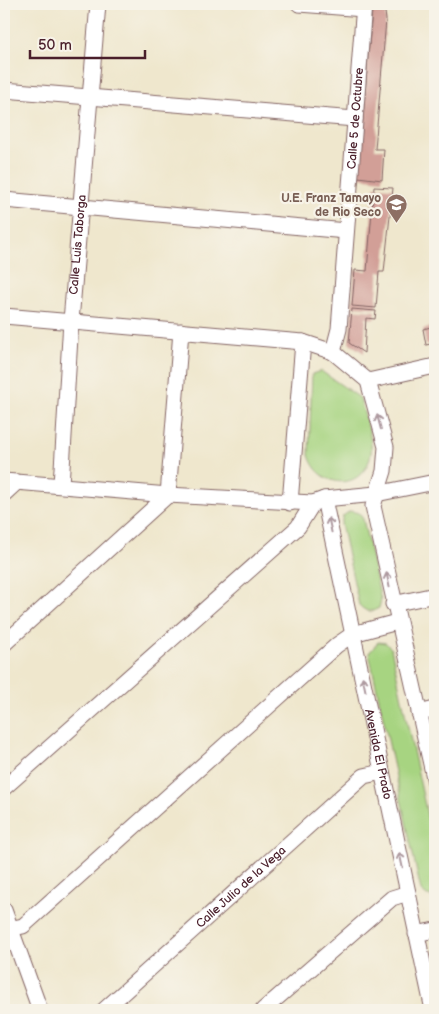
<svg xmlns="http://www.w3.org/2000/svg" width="439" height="1014" font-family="'Balsamiq Sans',sans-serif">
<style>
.green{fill:#a7d481;stroke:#787a56}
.building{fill:#d29f97}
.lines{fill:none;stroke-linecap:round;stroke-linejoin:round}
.minor-casing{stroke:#846564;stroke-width:17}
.minor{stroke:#fff;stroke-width:15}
.oneway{stroke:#ae9aa0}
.labels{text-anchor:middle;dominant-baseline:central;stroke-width:4.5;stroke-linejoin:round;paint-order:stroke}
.street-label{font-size:12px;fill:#4a1f2b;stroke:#f7f3e8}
.education-label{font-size:12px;font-weight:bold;fill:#785e54;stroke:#f7f3e8;text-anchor:end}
</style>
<rect width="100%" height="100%" fill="#f7f3e8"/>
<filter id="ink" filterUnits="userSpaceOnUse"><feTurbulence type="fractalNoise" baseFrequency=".02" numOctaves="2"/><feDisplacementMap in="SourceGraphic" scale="10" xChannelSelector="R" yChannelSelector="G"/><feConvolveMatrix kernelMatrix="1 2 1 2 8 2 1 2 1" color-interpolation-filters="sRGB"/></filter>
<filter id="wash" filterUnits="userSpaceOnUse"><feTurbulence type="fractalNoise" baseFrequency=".0096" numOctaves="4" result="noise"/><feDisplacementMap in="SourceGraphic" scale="20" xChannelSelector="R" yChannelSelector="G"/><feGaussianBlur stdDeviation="1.12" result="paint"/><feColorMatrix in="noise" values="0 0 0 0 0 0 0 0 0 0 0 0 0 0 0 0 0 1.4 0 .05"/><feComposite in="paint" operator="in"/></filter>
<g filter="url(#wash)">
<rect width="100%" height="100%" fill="#efe7cd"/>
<g class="green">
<path d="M321,371L360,398C364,415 375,441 370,458C360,493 318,487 309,455L312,374Z"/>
<path d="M350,511L359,513L363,519L381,600L379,608C370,613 366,612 359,605L341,524L343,516Z"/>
<polygon points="378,642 386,643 391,648 435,852 434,897 427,896 421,891 369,653"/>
</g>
<g id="blocks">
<g class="building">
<polygon points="372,10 385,12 386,20 375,149 384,149 382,180 358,177"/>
<polygon points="374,187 393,188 384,272 379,272 376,308 352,306 355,270 367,271"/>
<polygon points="352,309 376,311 375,319 366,318 364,353 349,343"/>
<polygon points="435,326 435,343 426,345 423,329"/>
</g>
</g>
</g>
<g filter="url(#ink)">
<use href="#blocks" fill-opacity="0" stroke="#846564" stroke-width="1"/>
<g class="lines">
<defs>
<g id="minor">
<polyline points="299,4 364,9"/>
<polyline points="4,90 355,119"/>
<polyline points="4,200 346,231"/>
<polyline points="4,316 303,342 333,352 368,381 386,447 384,471 373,506 435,782"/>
<path id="s1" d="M333,352L339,329L364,4"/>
<polyline points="368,381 435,366"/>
<polyline points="4,481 168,495 313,503 324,499 376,494 435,482"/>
<path id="s2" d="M61,485L71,321L98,4"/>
<polyline points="4,494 17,482"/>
<path id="s3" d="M324,499L433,1010"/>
<polyline points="290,503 303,342"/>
<polyline points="393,604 435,595"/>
<polyline points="4,644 168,495 181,331"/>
<polyline points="419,713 435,709"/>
<polyline points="4,788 298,527 313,503"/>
<polyline points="4,910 40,1010"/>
<polyline points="4,930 23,926 337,645 353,634 397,622"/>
<polyline points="416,934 435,930"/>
<path id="s4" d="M104,1010L364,776L382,772"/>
<polyline points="263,1010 392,898 408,893"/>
</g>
</defs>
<use href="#minor" class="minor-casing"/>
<use href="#minor" class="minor"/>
</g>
<defs><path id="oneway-shaft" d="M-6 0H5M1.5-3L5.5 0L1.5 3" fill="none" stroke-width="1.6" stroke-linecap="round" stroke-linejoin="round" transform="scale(1.25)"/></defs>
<g class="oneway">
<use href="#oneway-shaft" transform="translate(379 422) rotate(-105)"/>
<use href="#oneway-shaft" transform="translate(330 525) rotate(-102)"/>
<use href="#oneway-shaft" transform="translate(388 580) rotate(-102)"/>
<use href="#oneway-shaft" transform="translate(364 684) rotate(-102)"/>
<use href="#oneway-shaft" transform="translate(401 860) rotate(-102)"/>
</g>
</g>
<defs>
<symbol id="school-pin" viewBox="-11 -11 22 30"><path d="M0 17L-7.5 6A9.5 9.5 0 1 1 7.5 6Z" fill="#8d6e63" stroke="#f7f3e8"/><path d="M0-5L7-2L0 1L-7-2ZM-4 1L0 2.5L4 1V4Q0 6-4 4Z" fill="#fff"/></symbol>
</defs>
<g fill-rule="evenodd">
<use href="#school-pin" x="384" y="192" width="25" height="34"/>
</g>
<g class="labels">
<g class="street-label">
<text stroke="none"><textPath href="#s1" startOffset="235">Calle 5 de Octubre</textPath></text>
<text stroke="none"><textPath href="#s2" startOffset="241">Calle Luis Taborga</textPath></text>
<text stroke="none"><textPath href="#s3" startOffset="261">Avenida El Prado</textPath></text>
<text stroke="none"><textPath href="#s4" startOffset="184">Calle Julio de la Vega</textPath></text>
</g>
<g class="education-label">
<text x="381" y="198">U.E. Franz Tamayo<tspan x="381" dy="14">de Rio Seco</tspan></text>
</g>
</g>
<rect width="439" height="1014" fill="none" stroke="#f7f3e8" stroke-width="20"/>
<path d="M30 50v8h115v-8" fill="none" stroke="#4a1f2b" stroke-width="2.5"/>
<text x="38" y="50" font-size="15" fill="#4a1f2b" stroke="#f7f3e8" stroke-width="4" paint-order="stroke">50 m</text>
</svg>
